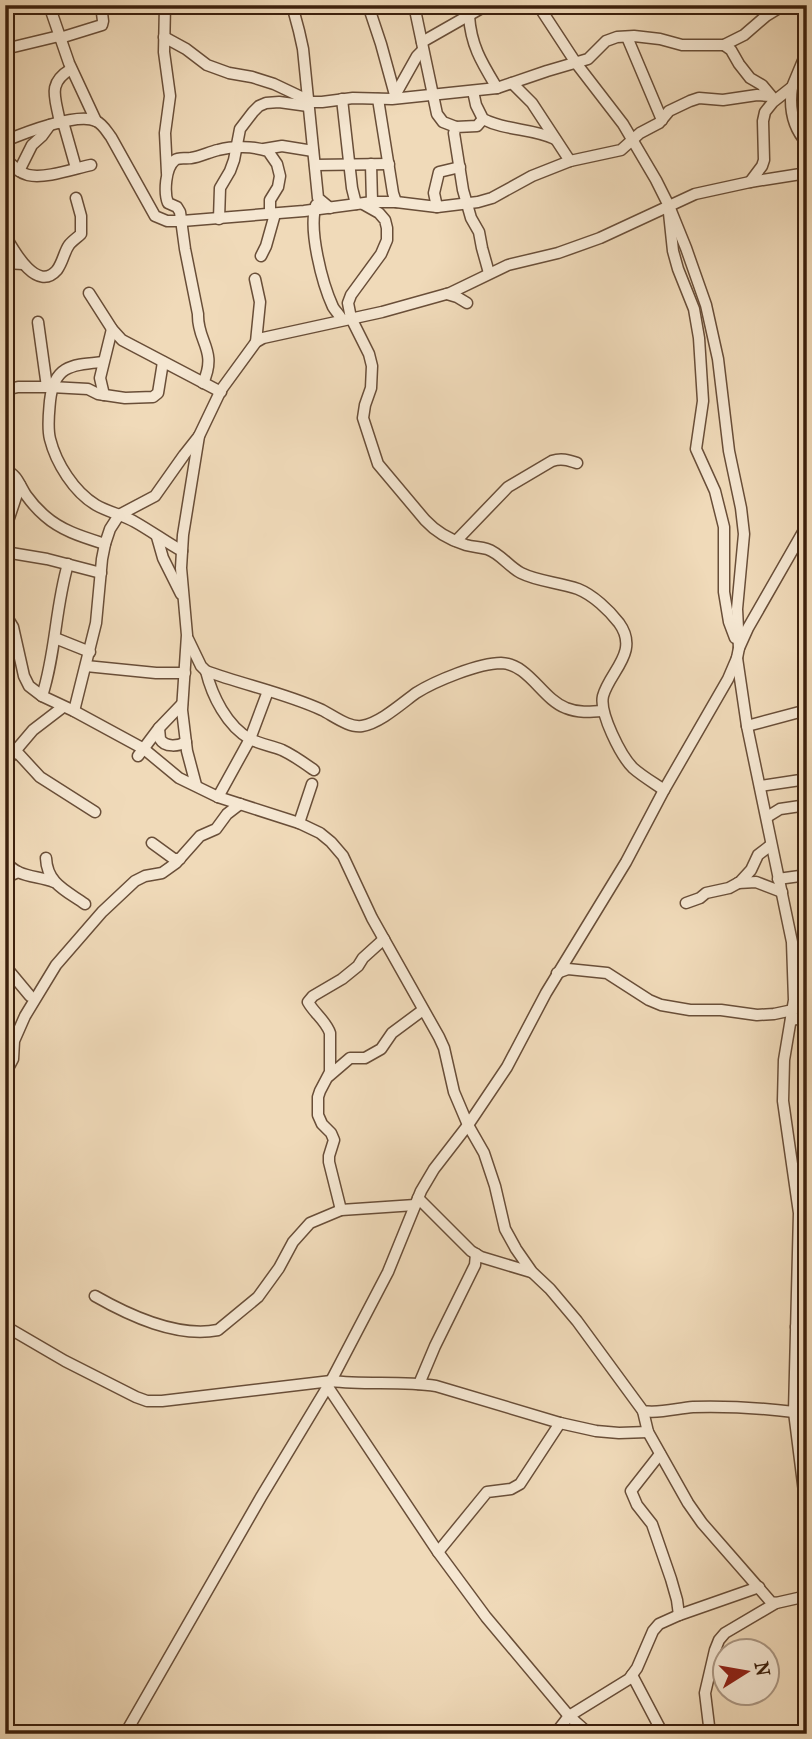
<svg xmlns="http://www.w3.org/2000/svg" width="812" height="1739" font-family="'IM FELL French Canon',serif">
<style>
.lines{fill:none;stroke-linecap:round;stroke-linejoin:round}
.minor-casing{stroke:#694e38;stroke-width:13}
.minor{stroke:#f5e7d2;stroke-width:10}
</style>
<rect width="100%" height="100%" fill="#f0dab9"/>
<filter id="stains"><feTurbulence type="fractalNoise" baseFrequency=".00286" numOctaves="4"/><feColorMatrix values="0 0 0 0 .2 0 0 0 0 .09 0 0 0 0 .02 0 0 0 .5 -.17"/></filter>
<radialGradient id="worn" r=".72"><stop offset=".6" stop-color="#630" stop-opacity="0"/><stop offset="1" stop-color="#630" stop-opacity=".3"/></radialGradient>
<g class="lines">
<defs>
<g id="minor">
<polyline points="49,5 69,63 96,121"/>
<polyline points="165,5 164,52 170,96 165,133 167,173"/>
<polyline points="292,5 299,31 303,49 318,198 330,208"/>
<polyline points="368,5 381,44 395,95"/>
<polyline points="414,5 437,114 443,122 456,127"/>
<polyline points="538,5 576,63 623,124 656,180 669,206 686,248 706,305 718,359 729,451 741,508 744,534 737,609 739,648"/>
<path d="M469,16C471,46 482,63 497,88"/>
<polyline points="164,37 186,49 207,65 229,73 252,77 274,84 312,102 322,102 353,98 392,99 497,88 547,71 588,59 606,41 617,37 634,36 660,39 682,45 724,45 744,35 766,16 784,5"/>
<polyline points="627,37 662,120"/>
<polyline points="60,38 102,25 103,21 101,5"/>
<polyline points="422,42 487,5"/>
<polyline points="724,45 731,50 739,64 750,78 762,85 772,97"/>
<polyline points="5,49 59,36"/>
<polyline points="512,83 532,103 570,161"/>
<path d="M792,87C789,108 792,127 807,143"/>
<path d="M473,91L476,105L483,119C506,131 532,128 555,139"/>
<polyline points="394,97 417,56 423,50"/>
<polyline points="342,99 352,188 356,204"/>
<polyline points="378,99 393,193 396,202"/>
<polyline points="483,119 477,126 456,127 454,133 463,190 471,218 479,232 482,248 489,273"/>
<polyline points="63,122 76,168"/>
<path d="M60,123C56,98 46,84 71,69"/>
<path d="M5,141C24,133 78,112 96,121C103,124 107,132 111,137L155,216L167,221H182L304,211L372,202H396L437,207L478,202L492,198L532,176L570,161L621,150L640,133L659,123L669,111L690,101L699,98L723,100L757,95L770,96"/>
<polyline points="264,149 282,146 313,151"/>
<path d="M5,158C12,165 19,173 28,175C45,179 73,169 91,165"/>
<polyline points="371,164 372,202"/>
<polyline points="315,165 389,164"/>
<polyline points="19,171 32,145 42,136 50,125"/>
<polyline points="750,182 762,166 764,160 763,121 765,112 773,102 792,87 807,51"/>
<path d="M363,204L379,213L385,220L387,228V240L381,254L351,295L348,303L351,318L369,354L372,366L371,388L365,405L363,418L378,464L425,520C436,532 450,540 466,545C473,547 480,547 487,549C500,553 509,567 521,573C539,582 559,582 578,589C593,595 609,610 619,623C640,652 610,671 603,696C599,713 621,756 633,768C642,776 654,783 664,790"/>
<path d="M316,205C308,229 322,283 333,307C336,312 340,315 342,320"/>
<polyline points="437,207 434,193 439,172 460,167"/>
<polyline points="669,213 673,251 678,269 694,309 699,338 703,401 696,449 715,491 724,527 724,592 729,622 735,638"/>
<polyline points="5,214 6,242"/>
<polyline points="219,219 220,188 230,171 234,160 240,129 253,112 259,106 266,103 279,102 308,106"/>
<path d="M6,237C14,251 37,293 57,270C63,262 64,252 69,245C72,241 78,237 81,234V216L76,198"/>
<polyline points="261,256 266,246 275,214"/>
<polyline points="5,263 23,264"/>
<polyline points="255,279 260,302 256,342"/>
<polyline points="89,293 112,329 122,340 221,392"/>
<polyline points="447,294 457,297 467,303"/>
<polyline points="38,322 47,387"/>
<path d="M103,362C72,365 54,365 50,401C49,413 47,427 50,439C56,463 74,492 96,505C108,512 123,515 135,522C151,531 166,542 182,551"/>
<path d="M203,383C218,350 197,342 198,314L185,249L180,212L177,207L168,203C164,193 165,168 175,160C179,157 186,159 191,158C200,157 209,152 218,150C233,146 253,146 268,151L277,164L280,176L278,187L270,200V214"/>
<polyline points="5,390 18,387 51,387 88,389 98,394 125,398 153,397 158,393 163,362"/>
<polyline points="104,395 100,378 112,329"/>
<path d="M5,470C18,475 19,485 26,495C31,502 38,510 45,516C62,531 83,537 105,544"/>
<polyline points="807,525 748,628 739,648 737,658 747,726 792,942 794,1000 784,1060 783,1101 799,1213 794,1412 807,1516"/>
<polyline points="5,530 20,485"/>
<polyline points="157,537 163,558 181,594"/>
<path d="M456,541L508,487L552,461C561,458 568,460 577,463"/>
<polyline points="5,552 47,559 101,573"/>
<path d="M5,614L13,627L24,676L29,686L42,696L74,711L144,749L179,778L218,797L299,823L320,833L331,842L343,856L372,918L439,1037L444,1048L454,1092L468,1125L484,1153L495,1186L505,1229L516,1249L532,1272L550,1289L577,1321L643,1411C659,1414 678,1408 693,1407C727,1406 761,1408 794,1412"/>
<polyline points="55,638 90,652"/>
<path d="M188,639L201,666L206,671C244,685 285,693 322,710C334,716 349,728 362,726C380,723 401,704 416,693C435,681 479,663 501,663C529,664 542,699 566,708C578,713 590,712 603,711"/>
<polyline points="86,666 156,673 185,673"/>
<path d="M206,671C212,696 227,726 250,739C260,744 272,746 282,750C293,755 304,763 314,770"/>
<path d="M42,696C56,653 55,608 68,564"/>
<polyline points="74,711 96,623 102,559 105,544 110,529 119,515 155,496 184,455 199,436"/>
<polyline points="747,726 807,710"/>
<path d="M159,728C159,729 160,738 160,739C165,748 179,746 186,742"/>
<polyline points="16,751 40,777 95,812"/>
<polyline points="138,756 159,728 182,704"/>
<polyline points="5,763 33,730 63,707"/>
<polyline points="196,785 187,751 182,710 187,635 181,568 183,535 199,436 221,390 256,342 263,338 382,312 450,293 508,265 558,253 600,238 695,194 750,182 807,173"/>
<polyline points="760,786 807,779"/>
<polyline points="218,797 250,739 268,691"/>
<polyline points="767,817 780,809 807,805"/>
<polyline points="299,823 312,784"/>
<polyline points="152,843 174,859 180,859"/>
<path d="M46,858C47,884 67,891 85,904"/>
<path d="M5,860C16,878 36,875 54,882"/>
<polyline points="5,878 18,872"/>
<polyline points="778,879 807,875"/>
<polyline points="738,883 756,882 782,892"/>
<polyline points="686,903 700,898 706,893 729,888 740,882 751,870 758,855 771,845"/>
<polyline points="5,966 30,996"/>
<polyline points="557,973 568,969 607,973 649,1000 661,1005 690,1010 721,1010 757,1015 774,1014 793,1010"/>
<polyline points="791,1020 807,1017"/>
<polyline points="5,1074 13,1059 14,1041 25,1016 56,965 102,912 135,881 145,876 162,873 176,863 200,836 216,829 227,814 240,804"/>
<polyline points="329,1076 350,1058 365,1058 381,1049 392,1033 423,1010"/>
<polyline points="418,1198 471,1251 481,1257 531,1272"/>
<path d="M341,1210L329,1162V1156L334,1140L331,1133L322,1124L318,1115V1097L320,1091L330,1072V1033C326,1021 314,1013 308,1002L313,996L342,979L358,966L363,958L384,939"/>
<path d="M95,1296C130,1316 177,1338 218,1330L258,1297L279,1268L293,1242L310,1223L341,1210L415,1205"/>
<path d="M5,1326L65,1361L136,1397L147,1401H162L331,1381C366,1385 401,1381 436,1386L560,1423L596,1431L619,1433L648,1432"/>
<polyline points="796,1327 807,1327"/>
<polyline points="419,1384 435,1346 475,1265 476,1254"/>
<polyline points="328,1387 438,1552 486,1617 569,1716 586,1731 591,1734"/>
<polyline points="643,1411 648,1432 688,1503 702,1523 771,1602 776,1603 807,1596"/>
<polyline points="660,1454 631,1491 637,1505 652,1524 671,1579 677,1600 679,1615"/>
<polyline points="438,1552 487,1492 511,1489 520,1484 560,1423"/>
<polyline points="632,1675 663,1734"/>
<polyline points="125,1734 261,1497 331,1381 388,1272 421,1191 434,1169 468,1125 507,1067 546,993 626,862 664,790 728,679 737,658"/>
<polyline points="555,1734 569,1716 629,1679 637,1668 653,1631 659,1624 679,1615 759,1587"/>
<polyline points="710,1734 705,1693 715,1650 719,1640 725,1633 776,1603"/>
</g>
</defs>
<use href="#minor" class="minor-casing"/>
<use href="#minor" class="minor"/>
</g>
<rect width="812" height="1739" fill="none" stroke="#f0dab9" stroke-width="28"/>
<rect x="7" y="7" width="798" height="1725" fill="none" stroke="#3c200d" stroke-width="3.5"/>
<rect x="14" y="14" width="784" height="1711" fill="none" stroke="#3c200d" stroke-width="2"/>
<g transform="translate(746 1672) rotate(79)"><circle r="33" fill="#f5e7d2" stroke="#ab9783" stroke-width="2"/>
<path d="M0-5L12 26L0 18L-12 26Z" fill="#8f2418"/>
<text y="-10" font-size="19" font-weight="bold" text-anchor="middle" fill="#3c200d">N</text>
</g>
<rect width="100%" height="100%" filter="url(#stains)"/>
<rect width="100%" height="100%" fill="url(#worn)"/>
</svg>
